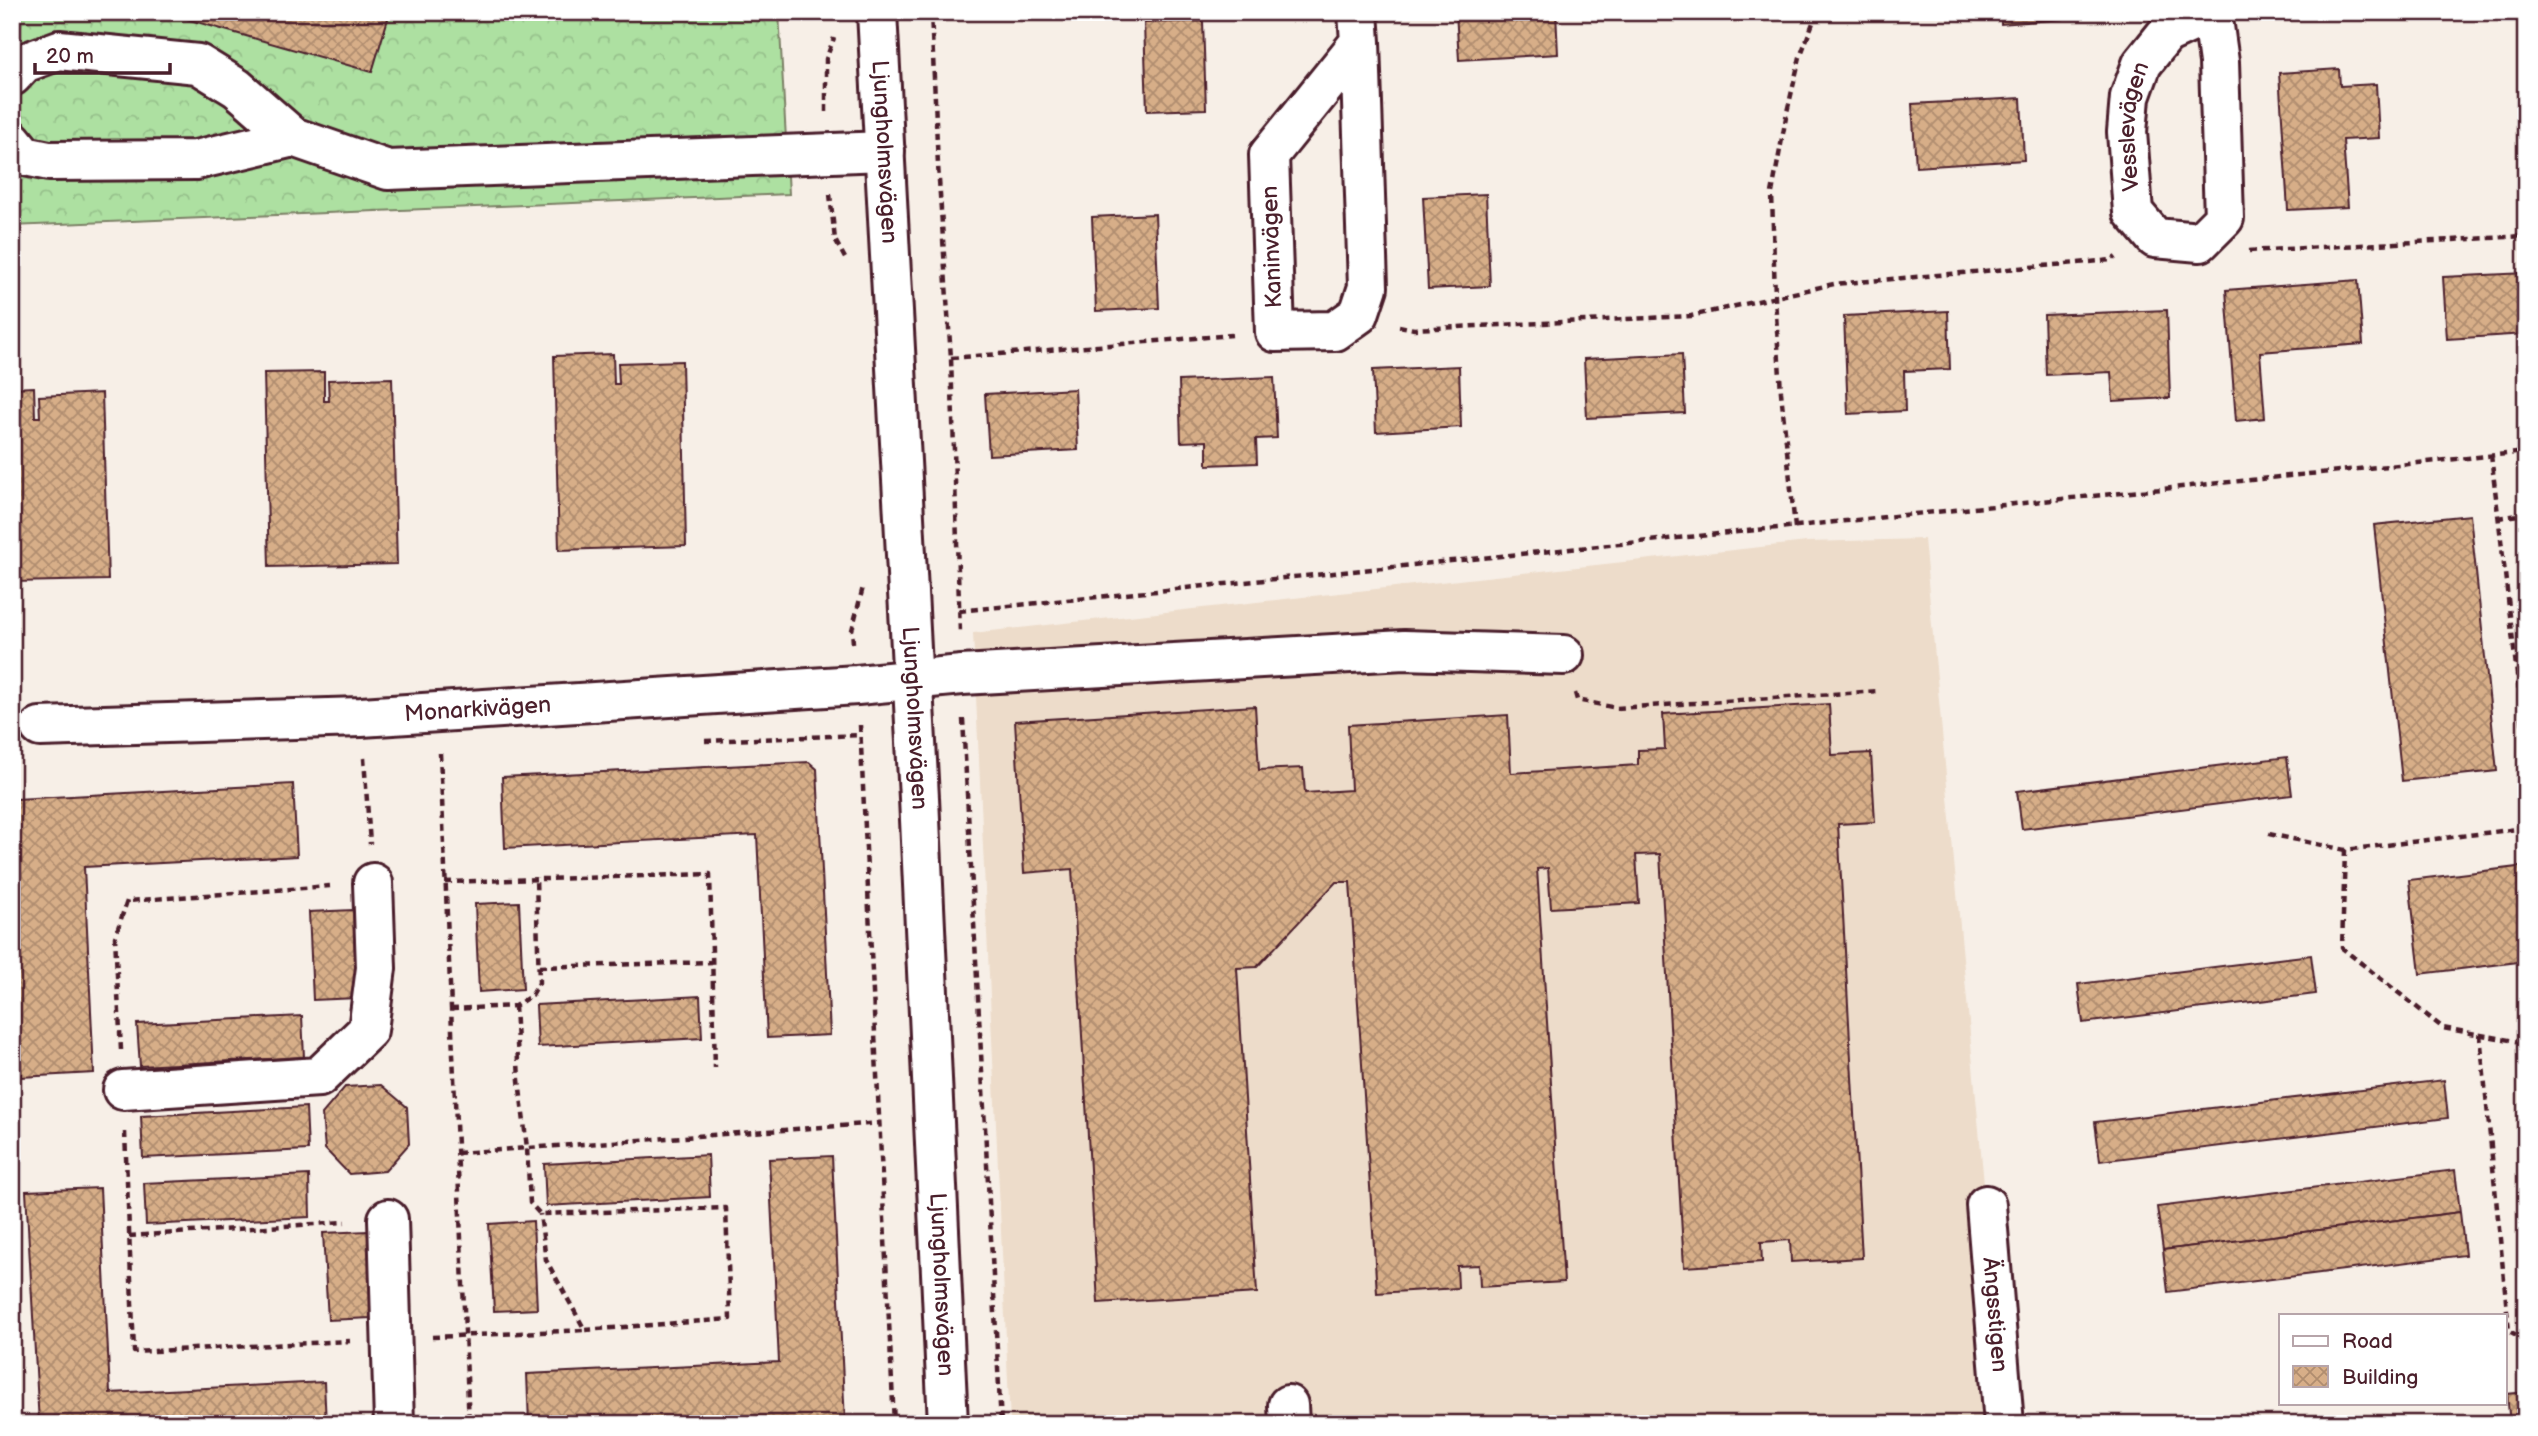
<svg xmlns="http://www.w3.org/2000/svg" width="2538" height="1436" font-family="'Balsamiq Sans',sans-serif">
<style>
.built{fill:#eddcca}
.forest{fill:url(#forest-crowns);stroke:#7c8066;stroke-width:2}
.building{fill:url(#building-cross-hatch);stroke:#4a1f2b;stroke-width:2}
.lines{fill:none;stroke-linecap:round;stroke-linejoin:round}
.minor-casing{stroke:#4a1f2b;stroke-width:44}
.path{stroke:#4a1f2b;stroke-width:4.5;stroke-dasharray:7 5;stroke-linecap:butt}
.minor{stroke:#fff;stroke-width:38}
.labels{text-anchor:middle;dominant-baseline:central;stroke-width:6;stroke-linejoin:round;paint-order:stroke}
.street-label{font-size:23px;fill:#4a1f2b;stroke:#fff}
</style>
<defs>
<pattern id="forest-crowns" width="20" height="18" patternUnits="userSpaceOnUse" patternTransform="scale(1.75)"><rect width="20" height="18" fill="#ade0a1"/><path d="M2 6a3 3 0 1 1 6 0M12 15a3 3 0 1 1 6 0" fill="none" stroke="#96c08b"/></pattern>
<pattern id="building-cross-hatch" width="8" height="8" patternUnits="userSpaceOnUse" patternTransform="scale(1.75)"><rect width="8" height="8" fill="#d7ae88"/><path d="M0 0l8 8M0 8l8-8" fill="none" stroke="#b08d6f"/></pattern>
</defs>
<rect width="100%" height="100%" fill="#f7efe7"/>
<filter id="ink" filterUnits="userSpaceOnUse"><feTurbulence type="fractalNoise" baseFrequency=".0143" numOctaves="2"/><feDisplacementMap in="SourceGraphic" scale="14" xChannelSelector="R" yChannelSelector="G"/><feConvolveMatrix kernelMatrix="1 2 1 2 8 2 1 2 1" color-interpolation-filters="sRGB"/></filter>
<g filter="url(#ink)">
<polygon class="built" points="1924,539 1986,1205 2013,1424 1010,1424 973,633 1807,542"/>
<polygon class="forest" points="12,12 779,12 789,194 12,226"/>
<g class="building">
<polygon points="162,12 390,12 372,72"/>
<polygon points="1456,12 1556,12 1558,54 1459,60"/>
<polygon points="2001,12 2062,12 2063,19 2001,24"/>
<polygon points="1203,21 1206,109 1147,111 1144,23"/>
<polygon points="2339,69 2340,86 2376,84 2379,138 2343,140 2348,207 2288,210 2279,73"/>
<polygon points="2021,98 2024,160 1916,167 1912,104"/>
<polygon points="1486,194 1490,286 1428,289 1423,197"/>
<polygon points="1155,214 1159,308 1096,311 1092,217"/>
<polygon points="2526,273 2526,334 2447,339 2443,277"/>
<polygon points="2358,280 2363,344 2260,352 2265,418 2236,421 2226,290"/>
<polygon points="2167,310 2170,398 2113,401 2111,372 2046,375 2044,315"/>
<polygon points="1948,311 1950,369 1904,371 1905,411 1848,414 1844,316"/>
<polygon points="613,354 614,384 619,384 618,363 682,361 686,546 559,550 554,356"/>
<polygon points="1682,354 1685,413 1587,418 1584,359"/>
<polygon points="1459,366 1461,427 1376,432 1373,370"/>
<polygon points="324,372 324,401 329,401 328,380 392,378 397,564 269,567 264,373"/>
<polygon points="1274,377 1277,438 1256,439 1257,463 1207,465 1207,441 1181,442 1179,381"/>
<polygon points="34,387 35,417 40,417 39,396 102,393 108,580 12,582 12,388"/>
<polygon points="1075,389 1078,450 989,455 985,394"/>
<polygon points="2470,515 2497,771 2402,781 2374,525"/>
<polygon points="1829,704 1832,755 1871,753 1875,822 1838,824 1862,1258 1791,1262 1790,1240 1761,1242 1762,1262 1684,1267 1660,854 1636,855 1639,903 1551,908 1548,868 1537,869 1564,1282 1480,1287 1479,1265 1457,1266 1458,1288 1377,1293 1350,882 1336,882 1257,967 1237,968 1257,1293 1098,1303 1072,869 1024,873 1015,721 1255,706 1259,770 1303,768 1305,793 1351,790 1348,725 1508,715 1511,773 1638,765 1638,750 1665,749 1663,714"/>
<polygon points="2287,757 2292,795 2022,829 2017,791"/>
<polygon points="809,762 817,769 830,1035 767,1038 757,835 505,848 502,777"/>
<polygon points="293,784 297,856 84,867 94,1073 21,1077 12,906 12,803 16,799"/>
<polygon points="2526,866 2526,961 2420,974 2409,880"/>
<polygon points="519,902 523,989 479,992 475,904"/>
<polygon points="353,910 357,998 313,1000 309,912"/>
<polygon points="2311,955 2316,994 2083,1023 2078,984"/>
<polygon points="700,996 702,1038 538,1047 536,1005"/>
<polygon points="302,1016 304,1057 140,1066 137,1024"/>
<polygon points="2444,1080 2448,1118 2100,1161 2095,1122"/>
<polygon points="381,1085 407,1107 409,1144 385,1171 349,1174 325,1149 322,1114 345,1087"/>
<polygon points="306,1107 308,1150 143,1158 141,1116"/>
<polygon points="708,1155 710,1197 546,1206 544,1164"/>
<polygon points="832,1156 845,1422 843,1424 529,1424 527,1374 779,1362 769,1159"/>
<polygon points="2455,1170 2460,1212 2163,1250 2157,1207"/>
<polygon points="309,1175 310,1217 146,1225 144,1183"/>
<polygon points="100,1188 110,1393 324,1382 326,1424 39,1424 26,1191"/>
<polygon points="2460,1212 2465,1255 2168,1292 2163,1250"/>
<polygon points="533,1221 537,1309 494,1311 489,1224"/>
<polygon points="368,1231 371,1318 328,1320 323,1233"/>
<polygon points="2526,1392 2526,1424 2510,1424 2507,1394"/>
</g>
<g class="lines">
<defs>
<g id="minor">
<path id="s1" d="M877,12L919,798L948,1424"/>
<polyline points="1358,12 1360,42 1368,287 1359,314 1335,331 1275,332 1269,155 1360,42"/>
<path id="s2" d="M2212,12L2219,62L2224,218L2200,242L2155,238L2133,212L2127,132L2130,97L2142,64L2166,34L2212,13"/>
<polyline points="12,76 24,63 59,50 198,64 237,88 293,137 388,170 885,151"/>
<polyline points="12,140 25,156 49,161 196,160 293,137"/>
<path id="s3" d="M40,727L361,717L857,685L962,675L1404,650L1564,655"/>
<polyline points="123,1090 319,1077 368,1030 376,968 373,883"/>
<path id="s4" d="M1986,1205L2004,1424"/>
<polyline points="388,1219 394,1424"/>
<polyline points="1288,1405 1289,1424"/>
</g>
</defs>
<use href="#minor" class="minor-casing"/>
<g class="path">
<polyline points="931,12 938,165 951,358 960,633"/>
<polyline points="826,112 826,59 834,38"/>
<polyline points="830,194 835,240 846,260"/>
<polyline points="2249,251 2526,236"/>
<polyline points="1399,326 1414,329 1691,316 1834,284 2112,260 2116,257"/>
<polyline points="951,358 1232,335"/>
<polyline points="2491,455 2526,751"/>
<polyline points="2498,518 2526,514"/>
<polyline points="1795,528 1781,392 1775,298 1772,193 1787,112 1800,57 1817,12"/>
<polyline points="959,611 2526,452"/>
<polyline points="853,643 852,630 863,587"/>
<polyline points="1575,693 1577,700 1617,708 1880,691"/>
<polyline points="963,719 1001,1424"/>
<polyline points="860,725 894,1424"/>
<polyline points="705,741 860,735"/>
<polyline points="440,753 469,1424"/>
<polyline points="364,758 370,844"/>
<polyline points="2269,834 2345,850 2526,828"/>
<polyline points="2345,850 2342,948 2443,1028 2526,1043"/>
<polyline points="445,882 710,874 715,1068"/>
<polyline points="539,967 712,962"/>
<polyline points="515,1006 519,1080 527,1148 530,1203 540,1214 726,1208 730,1319 585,1330 546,1260 540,1214"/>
<polyline points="451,1009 515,1006 532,995 539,983 536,877"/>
<polyline points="2480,1034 2509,1331 2526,1340"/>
<polyline points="121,1050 115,937 127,901 330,886"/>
<polyline points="125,1132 134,1352 350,1341"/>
<polyline points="457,1153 881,1123"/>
<polyline points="129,1236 345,1222"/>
<polyline points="432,1337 585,1330"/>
</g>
<use href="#minor" class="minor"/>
</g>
</g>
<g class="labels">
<g class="street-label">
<text stroke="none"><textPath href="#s2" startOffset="406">Vesslevägen</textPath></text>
<text stroke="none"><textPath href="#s1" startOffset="140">Ljungholmsvägen</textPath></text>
<text transform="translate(1272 247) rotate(-92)">Kaninvägen</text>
<text stroke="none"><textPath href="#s3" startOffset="438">Monarkivägen</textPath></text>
<text stroke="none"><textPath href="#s1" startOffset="707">Ljungholmsvägen</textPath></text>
<text stroke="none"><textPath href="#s1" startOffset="1274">Ljungholmsvägen</textPath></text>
<text stroke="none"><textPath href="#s4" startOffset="110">Ängsstigen</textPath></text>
</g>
</g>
<rect width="2538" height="1436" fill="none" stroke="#fff" stroke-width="42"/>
<rect x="21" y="21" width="2496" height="1394" fill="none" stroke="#4a1f2b" stroke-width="2.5" filter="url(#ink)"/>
<rect x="2279" y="1314" width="228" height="91" fill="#ffffff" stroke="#b7a5aa" stroke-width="2"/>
<rect x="2293" y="1336" width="35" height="10" fill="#ffffff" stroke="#b7a5aa" stroke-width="2"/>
<text x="2342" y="1348" font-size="21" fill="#4a1f2b">Road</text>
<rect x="2293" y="1366" width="35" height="21" fill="url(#building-cross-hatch)" stroke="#b7a5aa" stroke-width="2"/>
<text x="2342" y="1384" font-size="21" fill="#4a1f2b">Building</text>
<path d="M35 63v10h135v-10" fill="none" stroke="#4a1f2b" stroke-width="3.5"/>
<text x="46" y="63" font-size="21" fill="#4a1f2b" stroke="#ffffff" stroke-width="5" paint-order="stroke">20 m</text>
</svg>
